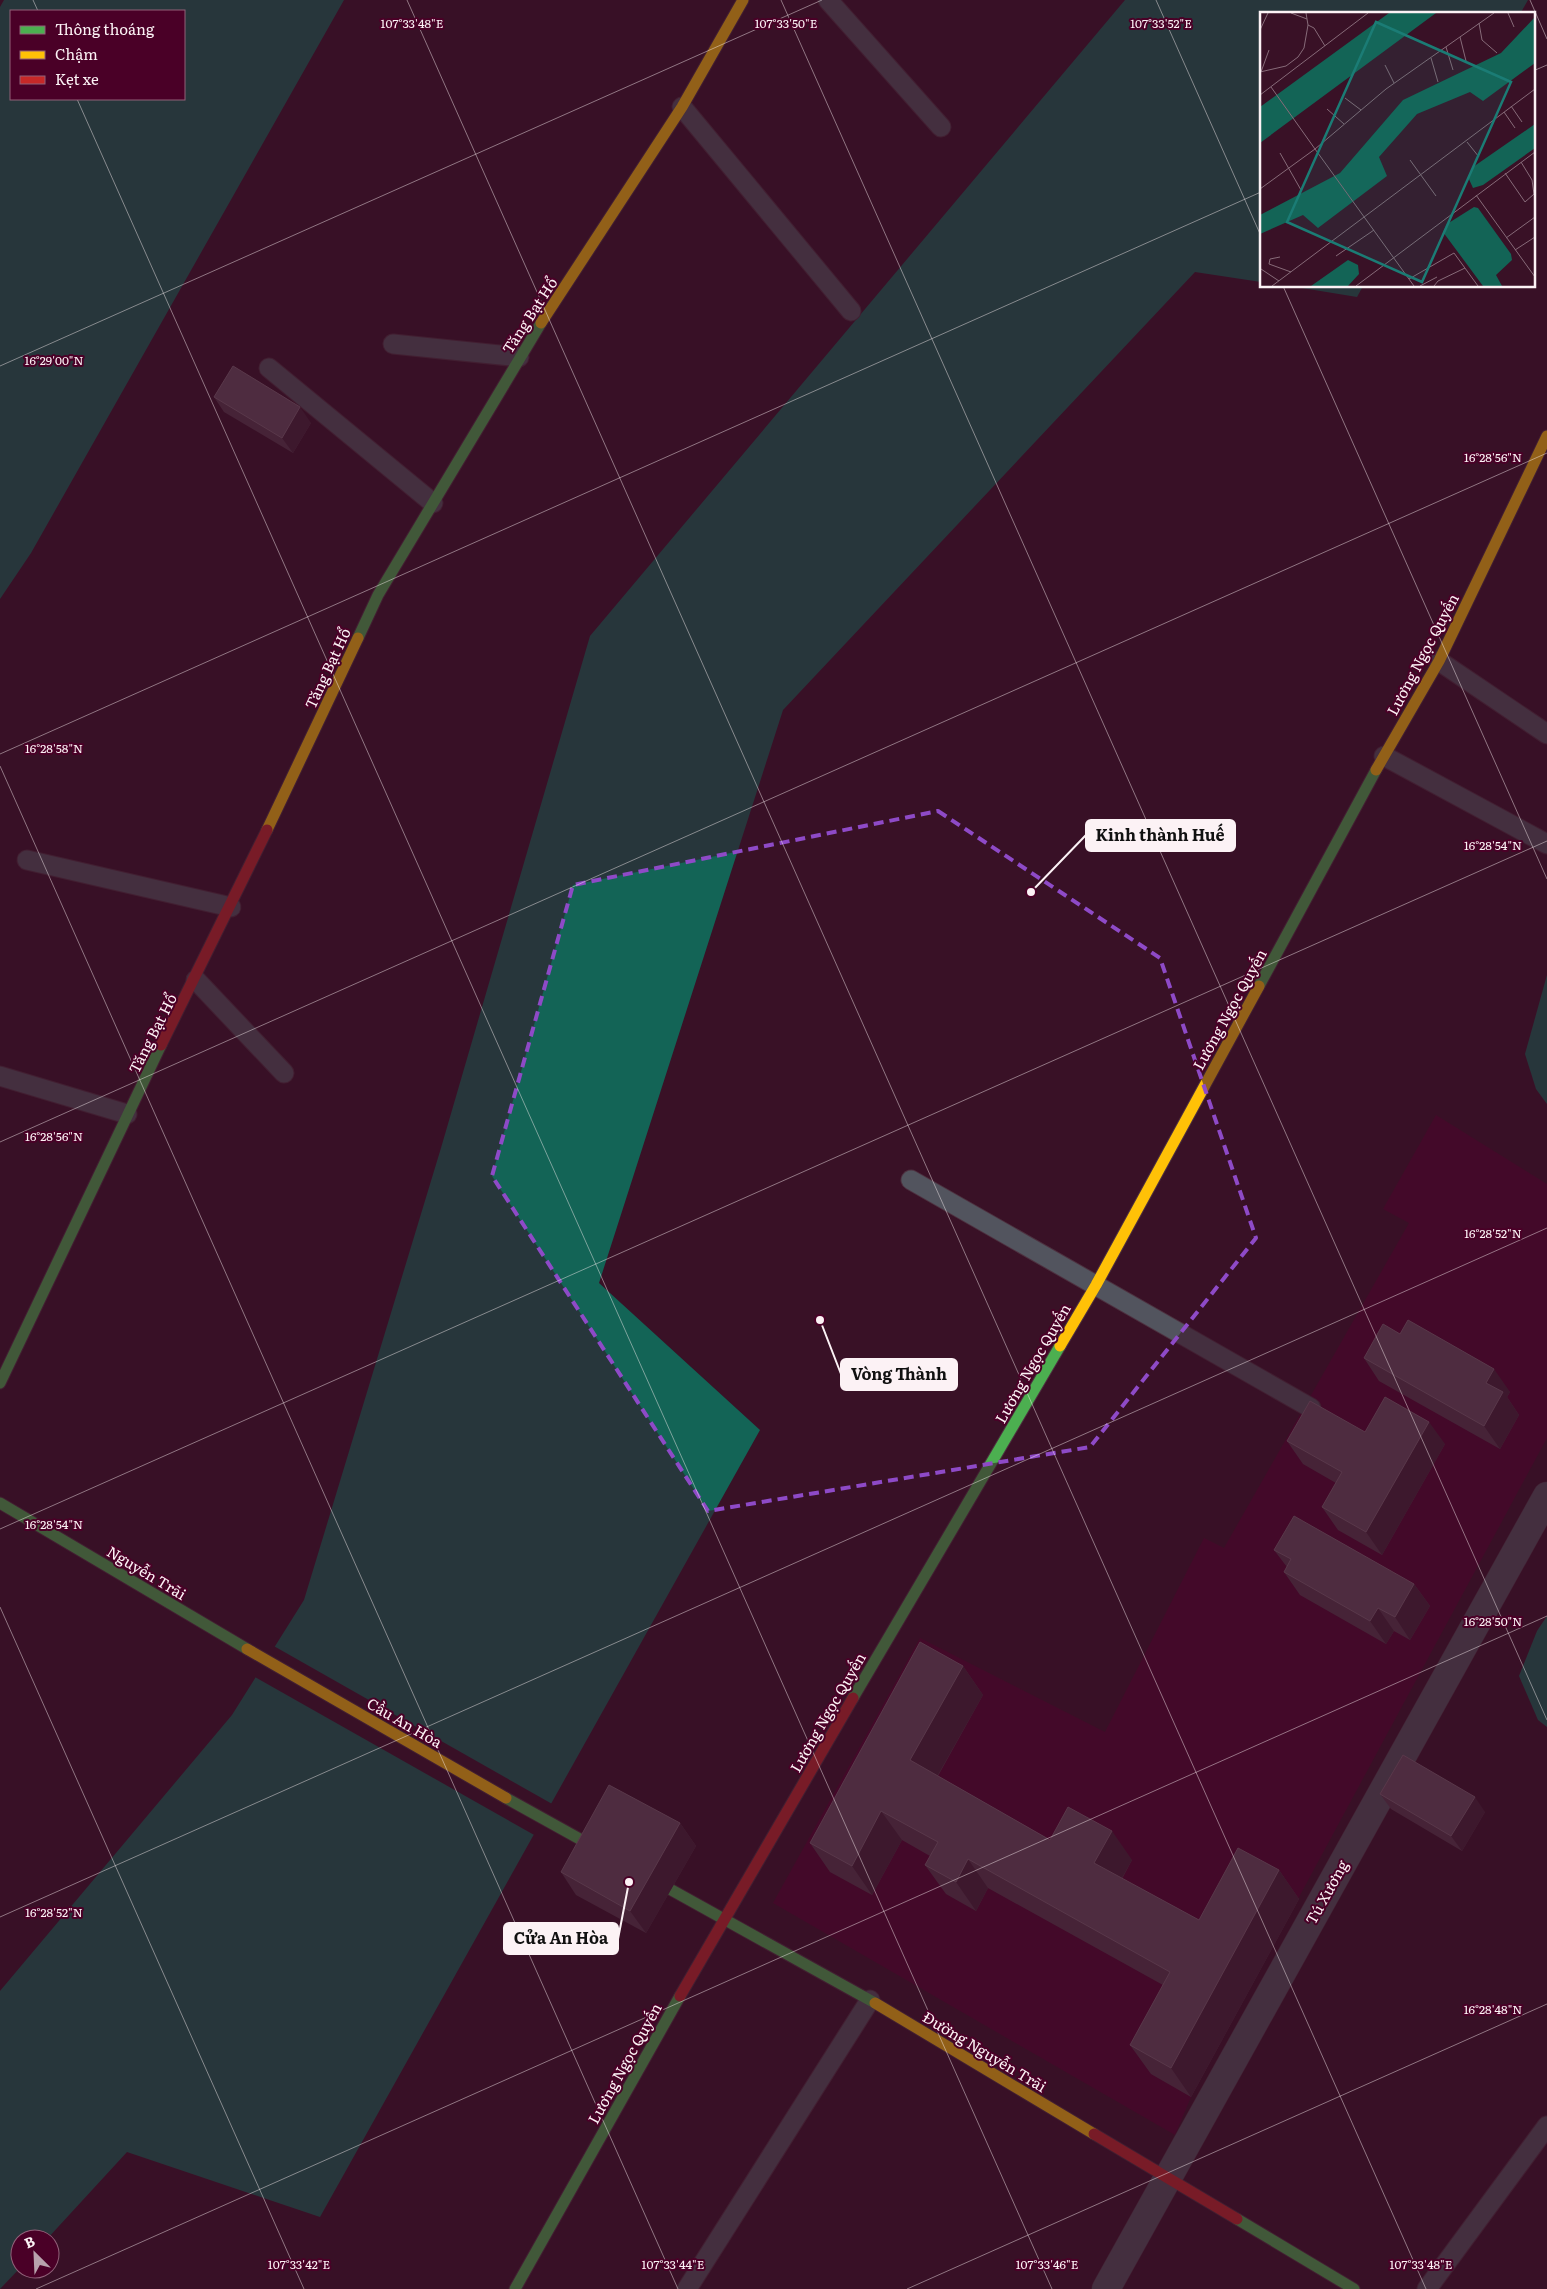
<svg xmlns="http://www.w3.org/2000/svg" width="1547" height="2289" font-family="Literata,serif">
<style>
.built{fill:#50022d}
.water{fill:#136456;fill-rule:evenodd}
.pier{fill:#391126}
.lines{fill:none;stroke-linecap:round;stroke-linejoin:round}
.lane-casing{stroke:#4d303f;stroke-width:21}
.street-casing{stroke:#4d303f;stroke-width:29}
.fast-casing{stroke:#4d303f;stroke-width:13}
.slow-casing{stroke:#4d303f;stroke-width:13}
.jam-casing{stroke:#4d303f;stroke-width:13}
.lane{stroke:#52545e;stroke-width:19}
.street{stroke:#52545e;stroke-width:28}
.fast{stroke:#4caf50;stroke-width:11}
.slow{stroke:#ffc107;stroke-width:11}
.jam{stroke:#c62828;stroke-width:11}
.wall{fill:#573b4d}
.shaded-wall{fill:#442236}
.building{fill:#694e5f;stroke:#806876}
.marked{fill:none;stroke:#8e4ac7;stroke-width:4;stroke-dasharray:10 6;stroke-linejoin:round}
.ticks{fill:none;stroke:#fcf2f5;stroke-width:1;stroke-opacity:0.45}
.labels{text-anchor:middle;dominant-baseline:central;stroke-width:4;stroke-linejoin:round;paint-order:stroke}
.street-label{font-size:15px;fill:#fcf2f5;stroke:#4a0027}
.inset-road{fill:none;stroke:#876b79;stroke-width:1}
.view{fill:#1b7c75;fill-opacity:0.15;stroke:#1b7c75;stroke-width:2.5}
.inset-edge{fill:none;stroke:#fcf2f5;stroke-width:2.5}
.ticks-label{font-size:12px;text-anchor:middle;fill:#fcf2f5;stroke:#4a0027;stroke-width:4;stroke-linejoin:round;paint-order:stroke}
.leader{fill:none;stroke:#fcf2f5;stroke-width:2}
.callout-dot{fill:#fcf2f5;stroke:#4a0027;stroke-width:2}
.callout{fill:#fcf2f5;stroke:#fcf2f5;stroke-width:2}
.callout-label{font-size:16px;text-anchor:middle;font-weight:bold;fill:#111}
</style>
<rect width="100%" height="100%" fill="#391126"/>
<polygon class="built" points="1436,1115 1547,1184 1547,1438 1191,2097 1175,2135 773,1903 920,1638 1105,1732 1204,1538 1224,1548 1409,1223 1383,1209"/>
<g class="water">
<path d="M4,0H344L31,553L0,599V7ZM184,11V99H11V11Z"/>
<polygon points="1125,0 1528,0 1520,14 1261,14 1261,282 1195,272 783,710 599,1283 760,1430 320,2217 127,2152 47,2239 20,2239 20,2268 0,2289 0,1991 232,1715 304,1600 441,1148 590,636"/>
<polygon points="1290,286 1363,286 1357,297"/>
<polygon points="1547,975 1547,1104 1536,1089 1525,1054"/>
<polygon points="1547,1616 1547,1727 1538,1720 1519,1676 1537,1631"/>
</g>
<polygon class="pier" points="272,1645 554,1805 536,1836 253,1676"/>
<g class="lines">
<defs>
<g id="lane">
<polyline points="828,0 941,127"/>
<polyline points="682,107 851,311"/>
<polyline points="393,344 519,357"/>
<polyline points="269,368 433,503"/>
<polyline points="1439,661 1547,734"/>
<polyline points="1384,756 1547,844"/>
<polyline points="27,860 231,907"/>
<polyline points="196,980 284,1073"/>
<polyline points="0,1076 127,1114"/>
<polyline points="911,1180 1311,1408"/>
<polyline points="687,2289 870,2000"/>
<polyline points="1427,2289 1547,2126"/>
</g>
<polyline id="street" points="1106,2289 1547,1496"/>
<g id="fast">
<polyline points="358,638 378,595 541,323"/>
<polyline points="1259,986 1376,770"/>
<polyline points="0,1383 161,1045"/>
<polyline points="0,1503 247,1649"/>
<polyline points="853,1698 1060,1346"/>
<polyline points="506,1798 875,2003"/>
<polyline points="1237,2219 1354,2289"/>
<polyline points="515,2289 680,1996"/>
</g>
<g id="slow">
<polyline points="541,323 682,107 743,0"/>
<polyline points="1376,770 1439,661 1547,436"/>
<polyline points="267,830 358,638"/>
<polyline points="1060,1346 1096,1285 1259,986"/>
<polyline points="247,1649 506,1798"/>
<polyline points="875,2003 1094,2134"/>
</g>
<g id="jam">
<polyline points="161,1045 267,830"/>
<polyline points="680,1996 853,1698"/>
<polyline points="1094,2134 1237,2219"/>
</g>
</defs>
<use href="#lane" class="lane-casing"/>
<use href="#street" class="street-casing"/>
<use href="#fast" class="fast-casing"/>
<use href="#slow" class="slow-casing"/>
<use href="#jam" class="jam-casing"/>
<use href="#lane" class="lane"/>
<use href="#street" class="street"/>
<use href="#fast" class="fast"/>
<use href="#slow" class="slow"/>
<use href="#jam" class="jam"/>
</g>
<g class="wall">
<polygon points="214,397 311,423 293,453 224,412"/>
<polygon points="1400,1334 1510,1392 1507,1397 1519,1415 1500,1449 1379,1381 1364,1358"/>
<polygon points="1365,1432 1445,1444 1382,1555 1338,1530 1322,1507 1336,1483 1303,1464 1287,1441"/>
<polygon points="1274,1550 1414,1584 1430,1606 1410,1640 1394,1631 1386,1644 1300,1595 1284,1572 1287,1567"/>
<polygon points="963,1666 983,1695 938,1776 1050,1840 1132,1860 1122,1879 1199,1920 1279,1870 1299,1899 1191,2097 1151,2074 1130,2045 1163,1985 988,1888 976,1911 946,1894 925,1865 930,1856 902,1840 872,1895 830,1872 810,1843"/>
<polygon points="1380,1794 1485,1812 1462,1851 1391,1809"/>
<polygon points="680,1823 696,1846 646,1933 576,1895 561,1872"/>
</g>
<g class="shaded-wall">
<polygon points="300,407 311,423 293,453 282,438"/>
<polygon points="1494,1369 1510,1392 1507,1397 1519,1415 1500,1449 1484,1426 1486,1383"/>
<polygon points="1429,1422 1445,1444 1382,1555 1366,1532"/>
<polygon points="1414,1584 1430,1606 1410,1640 1395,1617"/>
<polygon points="1378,1608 1394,1631 1386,1644 1370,1621"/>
<polygon points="963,1666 983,1695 930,1789 910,1760"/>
<polygon points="1475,1797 1485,1812 1462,1851 1451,1836"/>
<polygon points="881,1811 902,1840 872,1895 852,1866"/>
<polygon points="680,1823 696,1846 646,1933 630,1911"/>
<polygon points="1112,1831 1132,1860 1114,1892 1094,1863"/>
<polygon points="968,1859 988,1888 976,1911 956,1882"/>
<polygon points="1279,1870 1299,1899 1191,2097 1171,2068"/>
</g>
<g class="building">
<polygon points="233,366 300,407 282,438 214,397"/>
<polygon points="1408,1320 1494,1369 1486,1383 1503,1392 1484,1426 1364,1358 1383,1324 1400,1334"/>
<polygon points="1385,1397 1429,1422 1366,1532 1322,1507 1342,1472 1287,1441 1310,1401 1365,1432"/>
<polygon points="1294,1516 1414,1584 1395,1617 1378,1608 1370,1621 1284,1572 1291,1559 1274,1550"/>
<polygon points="920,1642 963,1666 910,1760 1050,1840 1068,1807 1112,1831 1094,1863 1199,1920 1238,1848 1279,1870 1171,2068 1130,2045 1170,1972 968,1859 956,1882 925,1865 938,1842 881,1811 852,1866 810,1843"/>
<polygon points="1403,1755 1475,1797 1451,1836 1380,1794"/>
<polygon points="609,1785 680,1823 630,1911 561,1872"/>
</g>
<path d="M0 0H1547V2289H0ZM938,811L1160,958L1256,1238L1090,1447L708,1511L492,1176L573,885Z" fill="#391126" fill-opacity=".55" fill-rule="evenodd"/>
<path class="marked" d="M938,811L1160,958L1256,1238L1090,1447L708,1511L492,1176L573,885Z"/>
<path class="ticks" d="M33,0L38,11M407,0L1426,2289M781,0L1547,1720M1156,0L1261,236M1530,0L1547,39M1533,71L1547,65M77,99L1052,2289M1283,286L1547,879M0,366L822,0M0,754L1261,192M0,766L678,2289M0,1142L1547,453M0,1529L1547,841M0,1607L304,2289M0,1917L1547,1228M36,2289L1547,1616M907,2289L1547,2004"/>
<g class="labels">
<g class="street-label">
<text transform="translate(529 315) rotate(-57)">Tăng Bạt Hổ</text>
<text transform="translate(1422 654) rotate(-62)">Lương Ngọc Quyến</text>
<text transform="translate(327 668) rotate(-65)">Tăng Bạt Hổ</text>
<text transform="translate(1229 1009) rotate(-61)">Lương Ngọc Quyến</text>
<text transform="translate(152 1033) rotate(-63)">Tăng Bạt Hổ</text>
<text transform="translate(1032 1363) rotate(-60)">Lương Ngọc Quyến</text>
<text transform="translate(147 1572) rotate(31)">Nguyễn Trãi</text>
<text transform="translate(827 1712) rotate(-60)">Lương Ngọc Quyến</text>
<text transform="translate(405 1722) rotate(30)">Cầu An Hòa</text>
<text transform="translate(1326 1892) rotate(-61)">Tú Xương</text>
<text transform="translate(985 2051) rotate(31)">Đường Nguyễn Trãi</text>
<text transform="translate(624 2063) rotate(-61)">Lương Ngọc Quyến</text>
</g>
</g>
<g transform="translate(1260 12)">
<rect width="275" height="275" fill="#391126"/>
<path d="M129,1H176L0,131V95ZM275,5V51L223,89L210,80L157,102L119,145L127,164L58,216L43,203L0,222V203L80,161L143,88L241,41ZM275,112V136L223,173L213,176L208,165L213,155ZM214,195L218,196L251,242L252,248L236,263L242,274H223L183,220L187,212ZM88,248L98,253L99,262L88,274H51Z" fill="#136456"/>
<path class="inset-road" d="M31,1L47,7M46,1L48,13L54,16L65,34M248,1L254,15M219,11L222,28L237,41M0,18L8,1M200,25L206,49M186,35L193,58M171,46L178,70M125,53L134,71M0,60L26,54L38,45L44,36L48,13M1,60L9,38M11,75L55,137M0,83L108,1M85,86L101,98M251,94L262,110M67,97L84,112M244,100L255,116M207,130L219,145M55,137L154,274M20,141L41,178M150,148L176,184M245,161L265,190L274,182L272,168L261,150M0,177L55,137L126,77L234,1M216,183L275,265M246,226L275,205M255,238L275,225M76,244L114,218M20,245L10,247L9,252L31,260M1,257L19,269M149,267L194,241L218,274M12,274L275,77M96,274L275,140M160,274L177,265M174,274L178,269L205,256"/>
<path class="view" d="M116,10L251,70L162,270L27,210Z"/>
<rect width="275" height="275" class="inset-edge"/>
</g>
<g class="ticks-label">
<text x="412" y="28">107°33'48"E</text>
<text x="786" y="28">107°33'50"E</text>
<text x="1161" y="28">107°33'52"E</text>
<text x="54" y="365">16°29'00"N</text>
<text x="1493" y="462">16°28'56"N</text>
<text x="54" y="753">16°28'58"N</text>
<text x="1493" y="850">16°28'54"N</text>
<text x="54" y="1141">16°28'56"N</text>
<text x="1493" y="1238">16°28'52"N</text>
<text x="54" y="1529">16°28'54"N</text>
<text x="1493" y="1626">16°28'50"N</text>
<text x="54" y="1917">16°28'52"N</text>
<text x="1493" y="2014">16°28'48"N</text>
<text x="299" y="2269">107°33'42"E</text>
<text x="673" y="2269">107°33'44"E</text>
<text x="1047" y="2269">107°33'46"E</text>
<text x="1421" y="2269">107°33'48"E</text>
</g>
<path class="leader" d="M1031 892L1086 835M820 1320L841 1374M629 1882L618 1939"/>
<g class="callout-dot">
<circle cx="1031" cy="892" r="5"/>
<circle cx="820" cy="1320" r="5"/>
<circle cx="629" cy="1882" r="5"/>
</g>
<g class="callout">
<rect x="1086" y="820" width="149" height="31" rx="5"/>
<rect x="841" y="1359" width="116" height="31" rx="5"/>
<rect x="504" y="1923" width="114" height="31" rx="5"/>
</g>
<g class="callout-label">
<text x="1160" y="841">Kinh thành Huế</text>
<text x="899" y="1380">Vòng Thành</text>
<text x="561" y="1944">Cửa An Hòa</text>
</g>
<rect x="10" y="10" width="175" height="90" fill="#4a0027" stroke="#916179"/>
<rect x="20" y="26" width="25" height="8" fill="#4caf50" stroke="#916179"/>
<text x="55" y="35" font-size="15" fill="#fcf2f5">Thông thoáng</text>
<rect x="20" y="51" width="25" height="8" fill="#ffc107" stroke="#916179"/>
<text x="55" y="60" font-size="15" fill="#fcf2f5">Chậm</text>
<rect x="20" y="76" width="25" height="8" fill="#c62828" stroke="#916179"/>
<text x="55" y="85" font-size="15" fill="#fcf2f5">Kẹt xe</text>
<g transform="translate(35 2254) rotate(336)"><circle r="24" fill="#4a0027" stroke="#916179"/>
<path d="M0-4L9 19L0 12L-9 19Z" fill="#b8a3ad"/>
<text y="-8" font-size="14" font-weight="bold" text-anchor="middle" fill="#fcf2f5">B</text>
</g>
</svg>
